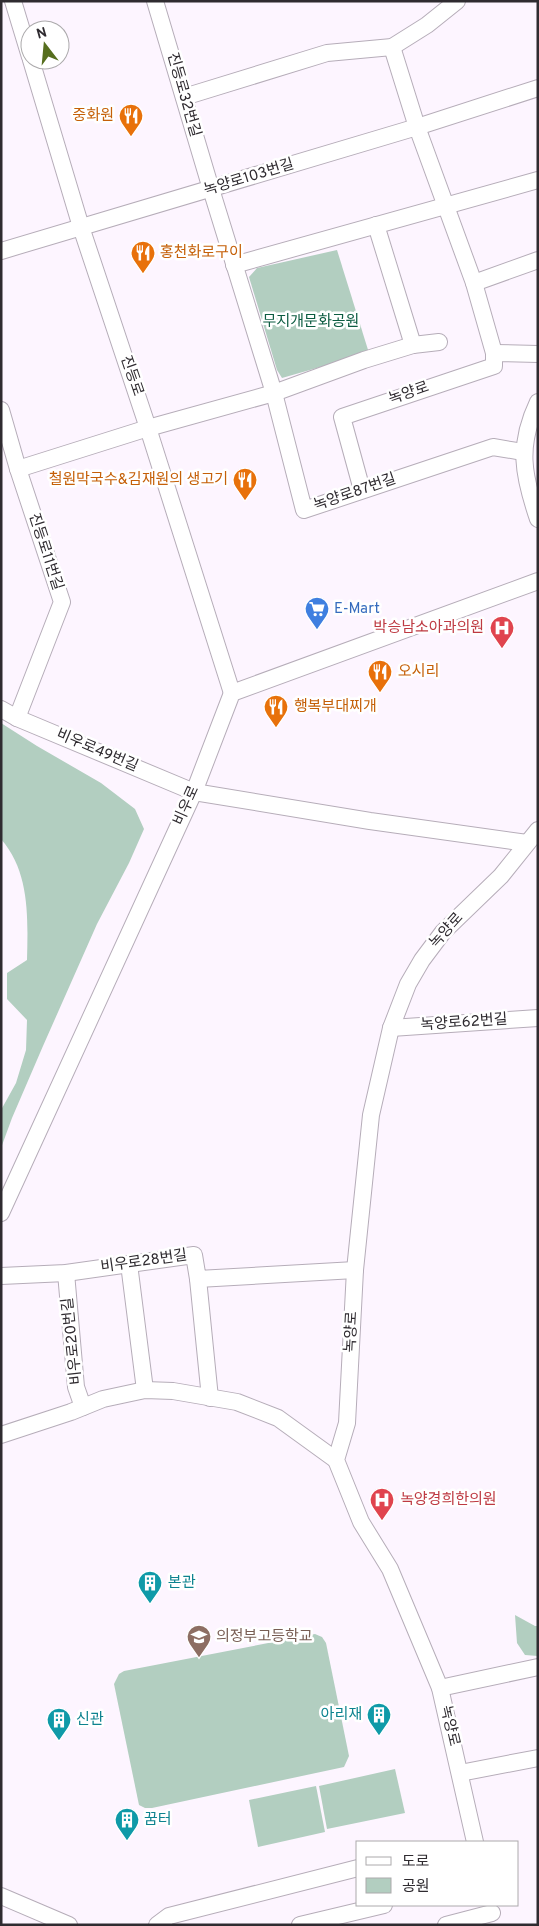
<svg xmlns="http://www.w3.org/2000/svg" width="539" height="1926" font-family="Overpass,'Noto Sans KR',sans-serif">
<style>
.green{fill:#b2cec0}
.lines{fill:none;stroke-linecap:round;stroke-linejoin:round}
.street-casing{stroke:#b6adb9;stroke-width:18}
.street{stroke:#fff;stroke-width:16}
.labels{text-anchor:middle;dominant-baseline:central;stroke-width:5;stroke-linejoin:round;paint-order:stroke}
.street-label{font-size:15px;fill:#2f2b30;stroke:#fff}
.food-label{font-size:15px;fill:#c56008;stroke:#fff;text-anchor:start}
.park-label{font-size:15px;fill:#0c5c41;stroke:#fff}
.shop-label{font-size:15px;fill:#366cbe;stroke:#fff;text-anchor:start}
.health-label{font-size:15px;fill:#be3a42;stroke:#fff;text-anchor:end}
.culture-label{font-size:15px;fill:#0d838f;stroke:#fff;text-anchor:start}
.education-label{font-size:15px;fill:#785e54;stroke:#fff;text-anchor:start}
</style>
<rect width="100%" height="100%" fill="#fdf5ff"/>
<g class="green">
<polygon points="337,250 369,353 282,378 277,370 249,277 257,268"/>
<path d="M1,723L37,746L101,783L135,809L144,829L129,863L97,924L43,1046L12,1118L1,1148V1110L16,1083L26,1050L27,1020L7,999V973L27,960C28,918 30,872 1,839Z"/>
<polygon points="515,1615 535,1626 538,1626 538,1656 525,1655 517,1643"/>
<polygon points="315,1634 322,1637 326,1643 349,1756 344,1767 152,1808 145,1808 139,1805 114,1684 119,1674 124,1671"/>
<polygon points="395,1769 405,1813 327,1829 319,1786"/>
<polygon points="316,1786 325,1832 258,1847 249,1800"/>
</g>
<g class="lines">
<defs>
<g id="street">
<polyline points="13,1 30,57"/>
<polyline points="155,1 211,189 274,393 304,510 493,447 523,452"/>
<polyline points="392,47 417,127 474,283 494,353"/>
<polyline points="31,60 81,227 148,428 232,693"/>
<polyline points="184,97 327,53 392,47 427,25 457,1"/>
<polyline points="376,225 413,345"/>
<polyline points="1,251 417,127 538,88"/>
<polyline points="234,265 538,180"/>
<polyline points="474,283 538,260"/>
<path d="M538,402C517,446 523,475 538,519"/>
<polyline points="1,410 18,469 62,602 17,718"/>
<polyline points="18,469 148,428 274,393 364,360 413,345 439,342"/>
<polyline points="362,490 342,417 494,366 494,353 538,354"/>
<polyline points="1,709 17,718 194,792 370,821 527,843"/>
<polyline points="391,1028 538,1018"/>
<polyline points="1,1213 194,792 232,693 538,581"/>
<polyline points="129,1264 145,1390"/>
<polyline points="66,1273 76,1387 83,1407"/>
<polyline points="1,1276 66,1273 194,1255 198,1279 355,1270"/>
<polyline points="198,1279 210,1398"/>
<polyline points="1,1435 71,1412 103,1399 145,1390 173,1391 237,1402 278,1418 336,1460"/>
<polyline points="440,1688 538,1667"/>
<polyline points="460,1773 538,1758"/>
<polyline points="475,1842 440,1688 390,1569 361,1522 336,1460 347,1423 355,1270 371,1115 391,1028 408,984 422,960 443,932 501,876 538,830"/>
<polyline points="1,1896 69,1925"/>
<polyline points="157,1925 169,1916 358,1868"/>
<polyline points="300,1925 384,1905"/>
<polyline points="446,1925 492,1913"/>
</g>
</defs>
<use href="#street" class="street-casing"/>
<use href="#street" class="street"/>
</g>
<defs>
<symbol id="restaurant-pin" viewBox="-11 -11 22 30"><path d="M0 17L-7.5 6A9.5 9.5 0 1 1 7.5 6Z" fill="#e8710a" stroke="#fff"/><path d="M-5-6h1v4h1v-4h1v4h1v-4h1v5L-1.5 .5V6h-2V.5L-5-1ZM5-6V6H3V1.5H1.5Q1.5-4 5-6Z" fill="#fff"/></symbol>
<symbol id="supermarket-pin" viewBox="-11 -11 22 30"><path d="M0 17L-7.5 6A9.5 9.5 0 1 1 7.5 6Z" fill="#3f7fe0" stroke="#fff"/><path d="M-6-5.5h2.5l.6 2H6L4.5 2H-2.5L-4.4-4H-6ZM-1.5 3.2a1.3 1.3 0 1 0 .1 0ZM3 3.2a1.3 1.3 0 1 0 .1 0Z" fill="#fff"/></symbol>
<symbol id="hospital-pin" viewBox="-11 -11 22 30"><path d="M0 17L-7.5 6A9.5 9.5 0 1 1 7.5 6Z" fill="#e0444e" stroke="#fff"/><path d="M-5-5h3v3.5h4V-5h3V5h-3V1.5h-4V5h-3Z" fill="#fff"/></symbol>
<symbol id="building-pin" viewBox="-11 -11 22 30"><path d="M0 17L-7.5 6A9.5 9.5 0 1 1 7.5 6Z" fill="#0f9aa8" stroke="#fff"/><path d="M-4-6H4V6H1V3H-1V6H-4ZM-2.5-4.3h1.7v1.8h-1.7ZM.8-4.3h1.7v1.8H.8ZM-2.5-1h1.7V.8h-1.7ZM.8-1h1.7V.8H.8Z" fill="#fff"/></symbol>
<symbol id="school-pin" viewBox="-11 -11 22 30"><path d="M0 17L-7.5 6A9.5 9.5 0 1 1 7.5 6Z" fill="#8d6e63" stroke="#fff"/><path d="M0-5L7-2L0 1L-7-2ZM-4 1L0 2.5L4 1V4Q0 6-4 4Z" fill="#fff"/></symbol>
</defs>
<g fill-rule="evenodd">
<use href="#restaurant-pin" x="117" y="102" width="28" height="38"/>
<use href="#restaurant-pin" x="129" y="239" width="28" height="38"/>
<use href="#restaurant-pin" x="231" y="466" width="28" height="38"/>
<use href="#supermarket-pin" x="303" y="595" width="28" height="38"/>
<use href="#hospital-pin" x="488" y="614" width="28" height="38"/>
<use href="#restaurant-pin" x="366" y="658" width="28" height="38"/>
<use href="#restaurant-pin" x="262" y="693" width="28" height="38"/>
<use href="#hospital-pin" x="368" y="1486" width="28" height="38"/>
<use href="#building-pin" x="136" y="1569" width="28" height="38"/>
<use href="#school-pin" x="185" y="1623" width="28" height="38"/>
<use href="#building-pin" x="365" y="1701" width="28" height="38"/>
<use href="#building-pin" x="45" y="1706" width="28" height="38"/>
<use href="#building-pin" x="113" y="1806" width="28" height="38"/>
</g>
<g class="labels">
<g class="street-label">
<text transform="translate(183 95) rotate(74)">진등로32번길</text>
<text transform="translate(249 178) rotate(-17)">녹양로103번길</text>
<text transform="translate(131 376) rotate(71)">진등로</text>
<text transform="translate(409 394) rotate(-19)">녹양로</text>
<text transform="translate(355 493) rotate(-19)">녹양로87번길</text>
<text transform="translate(45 552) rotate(72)">진등로11번길</text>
<text transform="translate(97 751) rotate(23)">비우로49번길</text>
<text transform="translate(187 806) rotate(-66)">비우로</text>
<text transform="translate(447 931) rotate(-48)">녹양로</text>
<text transform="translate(464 1023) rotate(-4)">녹양로62번길</text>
<text transform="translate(144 1262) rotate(-8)">비우로28번길</text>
<text transform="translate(352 1332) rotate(-87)">녹양로</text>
<text transform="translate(73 1341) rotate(-96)">비우로20번길</text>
<text transform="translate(449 1726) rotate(77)">녹양로</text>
</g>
<g class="food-label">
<text x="114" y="116" text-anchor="end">중화원</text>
<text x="160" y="253">홍천화로구이</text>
<text x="228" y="480" text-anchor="end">철원막국수&amp;김재원의 생고기</text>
<text x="398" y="672">오시리</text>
<text x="294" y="707">행복부대찌개</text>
</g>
<g class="park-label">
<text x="311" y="322">무지개문화공원</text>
</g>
<g class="shop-label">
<text x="334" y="609">E-Mart</text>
</g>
<g class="health-label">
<text x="484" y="628">박승남소아과의원</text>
<text x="400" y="1500" text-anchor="start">녹양경희한의원</text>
</g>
<g class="culture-label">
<text x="168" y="1583">본관</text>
<text x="362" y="1715" text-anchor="end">아리재</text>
<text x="76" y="1720">신관</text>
<text x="144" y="1820">꿈터</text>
</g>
<g class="education-label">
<text x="216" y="1637">의정부고등학교</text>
</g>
</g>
<rect width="539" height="1926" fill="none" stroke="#2f2b30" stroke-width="5"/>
<rect x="356" y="1841" width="162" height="65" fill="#ffffff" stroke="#acaaac"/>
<rect x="366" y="1857" width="25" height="8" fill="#ffffff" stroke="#acaaac"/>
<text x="402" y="1866" font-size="15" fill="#2f2b30">도로</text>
<rect x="366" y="1878" width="25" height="15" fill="#b2cec0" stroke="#acaaac"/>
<text x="402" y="1891" font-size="15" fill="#2f2b30">공원</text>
<g transform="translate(45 45) rotate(344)"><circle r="24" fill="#ffffff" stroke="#acaaac"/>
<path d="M0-4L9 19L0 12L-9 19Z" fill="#566e1e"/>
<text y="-8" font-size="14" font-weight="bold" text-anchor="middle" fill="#2f2b30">N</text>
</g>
</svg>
